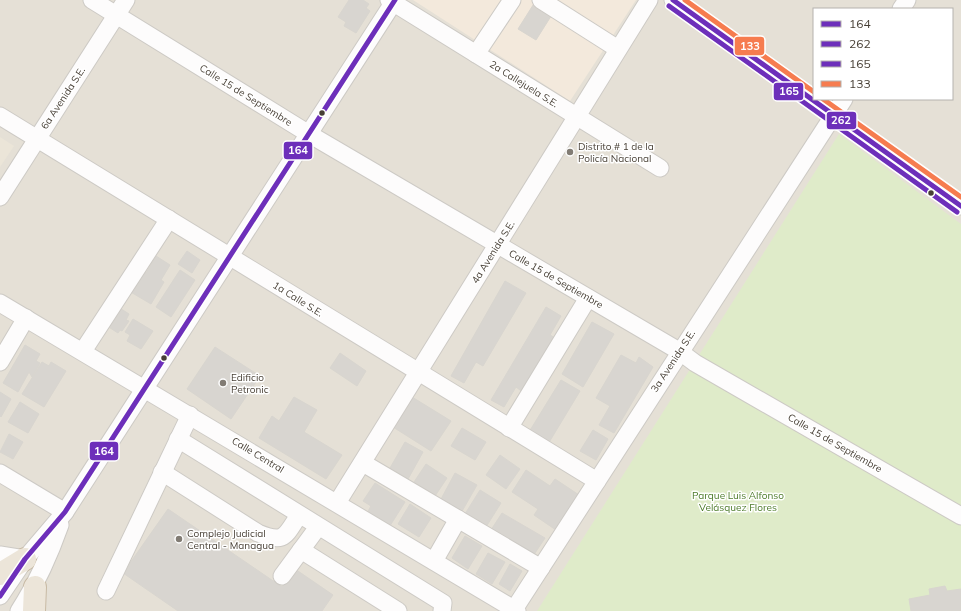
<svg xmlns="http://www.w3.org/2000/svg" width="961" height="611" font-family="Mulish,sans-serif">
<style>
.residential{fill:#e5e0d6;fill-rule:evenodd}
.commercial{fill:#f3e9dc}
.education{fill:#ebe5d8}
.green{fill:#dfebc9}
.building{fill:#d8d5d0;stroke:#d8d5cf}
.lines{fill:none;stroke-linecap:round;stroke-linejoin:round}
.minor-casing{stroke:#cdcac5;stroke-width:19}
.highway-casing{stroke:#c8baa4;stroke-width:24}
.minor{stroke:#fdfcfc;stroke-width:17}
.highway{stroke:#ece5d9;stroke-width:22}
.bus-1-casing{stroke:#fff;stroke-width:8}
.bus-2-casing{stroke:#fff;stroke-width:8}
.bus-3-casing{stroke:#fff;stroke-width:8}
.bus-4-casing{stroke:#fff;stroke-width:8}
.bus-1{stroke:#6d2fba;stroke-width:5}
.bus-2{stroke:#6d2fba;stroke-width:5}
.bus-3{stroke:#6d2fba;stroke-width:5}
.bus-4{stroke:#f67c4f;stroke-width:5}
.bus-dot{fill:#473f35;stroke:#fff;stroke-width:1.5}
.poi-dot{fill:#827c74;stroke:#fff;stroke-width:1.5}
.labels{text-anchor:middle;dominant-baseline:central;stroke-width:3;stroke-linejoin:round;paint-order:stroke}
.street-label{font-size:10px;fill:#473f35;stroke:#fff}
.poi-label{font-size:10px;fill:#473f35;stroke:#fff;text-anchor:start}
.park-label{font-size:10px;fill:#4a7927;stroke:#fff}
.line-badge{stroke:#fff;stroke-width:1.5}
.badge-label{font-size:11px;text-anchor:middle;font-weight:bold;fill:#fff}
</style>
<rect width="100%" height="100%" fill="#f0eee9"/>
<path class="residential" d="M0,0H961V611H0ZM814,9H952V99H814Z"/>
<polygon class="commercial" points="413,0 636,0 570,101"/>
<polygon class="education" points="0,137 14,146 0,167"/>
<polygon class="green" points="839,134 961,224 961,611 537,611"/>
<g class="building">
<polygon points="349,0 363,0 369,4 366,8 370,11 356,33 344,26 346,22 338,17"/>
<polygon points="535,2 553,13 536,40 518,29"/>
<polygon points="187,251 200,260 192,273 178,264"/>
<polygon points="156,256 170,265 161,280 164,282 151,304 129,291 141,270 146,273"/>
<polygon points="180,270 195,280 171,317 156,307"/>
<polygon points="505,281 526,293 483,366 476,362 464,383 451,376"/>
<polygon points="115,305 129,314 126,320 129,321 122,331 120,330 118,333 104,324"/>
<polygon points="546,307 561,316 550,335 557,339 524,393 516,387 504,407 491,400"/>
<polygon points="133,319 153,331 141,349 127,341 130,335 125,332"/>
<polygon points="592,322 614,334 583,387 562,374"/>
<polygon points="25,345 40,354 36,361 40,363 32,377 29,372 18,392 3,383"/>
<polygon points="215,347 260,376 231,419 187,389"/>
<polygon points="340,353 366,371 357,386 330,368"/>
<polygon points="621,355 636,363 639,357 653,367 614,433 599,425 610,406 596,398"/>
<polygon points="42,362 49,366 51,362 66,371 44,407 22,394"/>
<polygon points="561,380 580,391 548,444 529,432"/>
<polygon points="0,392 11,399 1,417 0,416"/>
<polygon points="294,397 317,410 304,432 342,455 326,479 259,438 272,416 279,421"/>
<polygon points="412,397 451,421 431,451 393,427"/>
<polygon points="20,402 39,414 28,433 8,422"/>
<polygon points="462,428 486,442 475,460 451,446"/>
<polygon points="593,430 608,439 596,460 580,451"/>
<polygon points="9,434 23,442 13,459 0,452"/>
<polygon points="405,442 423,452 408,479 390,468"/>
<polygon points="500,455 520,469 506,489 486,475"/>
<polygon points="426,464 447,478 435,496 414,482"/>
<polygon points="526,470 550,486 555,479 579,495 556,530 534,515 538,509 512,492"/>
<polygon points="455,473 477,485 461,513 440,501"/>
<polygon points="375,483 405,502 388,529 366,515 371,506 363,501"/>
<polygon points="480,490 501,503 486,527 465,514"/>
<polygon points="410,504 431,518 419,537 398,524"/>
<polygon points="168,509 282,587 295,569 333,595 322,611 178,611 123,573"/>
<polygon points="502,513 545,538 533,556 491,530"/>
<polygon points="465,536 482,546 468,569 452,558"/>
<polygon points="488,553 505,562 492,584 476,574"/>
<polygon points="510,564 522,571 510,591 499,584"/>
<polygon points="945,586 947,591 961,589 961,611 911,611 909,599 930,595 929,589"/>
</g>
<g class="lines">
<defs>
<g id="minor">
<polyline points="92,0 309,134 679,351 695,363 961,516"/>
<polyline points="389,0 660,168"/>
<polyline points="541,0 618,49"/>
<polyline points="673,0 961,206"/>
<polyline points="901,9 907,0"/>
<polyline points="476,54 512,0"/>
<polyline points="0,116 597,481"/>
<polyline points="0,197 126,0"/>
<polyline points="0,303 517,611"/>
<polyline points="83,351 169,219"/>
<polyline points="0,362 26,318"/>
<polyline points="509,428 588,298"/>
<polyline points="178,439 443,603 442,611"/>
<polyline points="363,463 541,568"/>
<path d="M162,472L258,533C285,544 285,536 299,515"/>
<polyline points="0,473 65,512"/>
<polyline points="337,503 649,0"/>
<polyline points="301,550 398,611"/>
<polyline points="0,555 25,559"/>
<polyline points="434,561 458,519"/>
<polyline points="282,576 318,527"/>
<polyline points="106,591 190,415"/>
<polyline points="0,596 25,559 65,512 395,0"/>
<path d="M19,611C37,583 49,556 60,525"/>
<polyline points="513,611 844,99"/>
</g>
<g id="highway">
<polyline points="0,574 25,559"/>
<polyline points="34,611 35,587"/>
</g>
</defs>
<use href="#minor" class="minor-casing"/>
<use href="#highway" class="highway-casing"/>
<use href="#minor" class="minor"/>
<use href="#highway" class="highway"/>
<defs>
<polyline id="bus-1" points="0,596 25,559 65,512 395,0"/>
<polyline id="bus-2" points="673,0 961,206"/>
<polyline id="bus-3" points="669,6 957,212"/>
<g id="bus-4">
<polyline points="685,0 814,92"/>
<polyline points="823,99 961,197"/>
</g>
</defs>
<use href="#bus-1" class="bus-1-casing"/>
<use href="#bus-2" class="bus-2-casing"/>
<use href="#bus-3" class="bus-3-casing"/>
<use href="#bus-4" class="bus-4-casing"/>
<use href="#bus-1" class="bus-1"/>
<use href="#bus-2" class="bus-2"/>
<use href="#bus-3" class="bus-3"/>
<use href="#bus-4" class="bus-4"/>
</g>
<g class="bus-dot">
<circle cx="322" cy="113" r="3.5"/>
<circle cx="931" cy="193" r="3.5"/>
<circle cx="164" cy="358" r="3.5"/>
</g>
<g class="poi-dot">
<circle cx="570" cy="152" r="4"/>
<circle cx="223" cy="383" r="4"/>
<circle cx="179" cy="539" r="4"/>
</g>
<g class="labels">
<g class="street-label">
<text transform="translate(524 84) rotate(32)">2a Callejuela S.E.</text>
<text transform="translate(246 95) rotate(32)">Calle 15 de Septiembre</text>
<text transform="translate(63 98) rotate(-57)">6a Avenida S.E.</text>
<text transform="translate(493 252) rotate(-58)">4a Avenida S.E.</text>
<text transform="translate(556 279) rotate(30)">Calle 15 de Septiembre</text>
<text transform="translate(298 299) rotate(32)">1a Calle S.E.</text>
<text transform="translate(673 361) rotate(-57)">3a Avenida S.E.</text>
<text transform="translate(835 443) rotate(30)">Calle 15 de Septiembre</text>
<text transform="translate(258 455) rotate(31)">Calle Central</text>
</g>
<g class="poi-label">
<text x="578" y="146">Distrito # 1 de la<tspan x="578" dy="12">Policía Nacional</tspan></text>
<text x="231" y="377">Edificio<tspan x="231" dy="12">Petronic</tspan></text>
<text x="187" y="533">Complejo Judicial<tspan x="187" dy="12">Central - Managua</tspan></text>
</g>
<g class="park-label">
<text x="738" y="495">Parque Luis Alfonso<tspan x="738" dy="12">Velásquez Flores</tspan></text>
</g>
</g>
<g class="line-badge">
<rect x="734" y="36" width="31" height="20" rx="4" fill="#f67c4f"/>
<rect x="773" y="82" width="31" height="19" rx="4" fill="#6d2fba"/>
<rect x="826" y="111" width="31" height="19" rx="4" fill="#6d2fba"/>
<rect x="283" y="141" width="30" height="19" rx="4" fill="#6d2fba"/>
<rect x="89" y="441" width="30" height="20" rx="4" fill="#6d2fba"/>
</g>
<g class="badge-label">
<text x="750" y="50">133</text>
<text x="789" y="95">165</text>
<text x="841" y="124">262</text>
<text x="298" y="154">164</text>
<text x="104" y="455">164</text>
</g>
<rect x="813" y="8" width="140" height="92" fill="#ffffff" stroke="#b5b2ae"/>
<rect x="821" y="21" width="20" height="6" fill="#6d2fba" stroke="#b5b2ae"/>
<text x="849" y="28" font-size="12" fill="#473f35">164</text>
<rect x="821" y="41" width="20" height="6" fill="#6d2fba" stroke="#b5b2ae"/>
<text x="849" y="48" font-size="12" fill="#473f35">262</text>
<rect x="821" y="61" width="20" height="6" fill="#6d2fba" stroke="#b5b2ae"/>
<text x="849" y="68" font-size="12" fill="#473f35">165</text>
<rect x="821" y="81" width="20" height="6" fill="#f67c4f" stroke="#b5b2ae"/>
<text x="849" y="88" font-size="12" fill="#473f35">133</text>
</svg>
